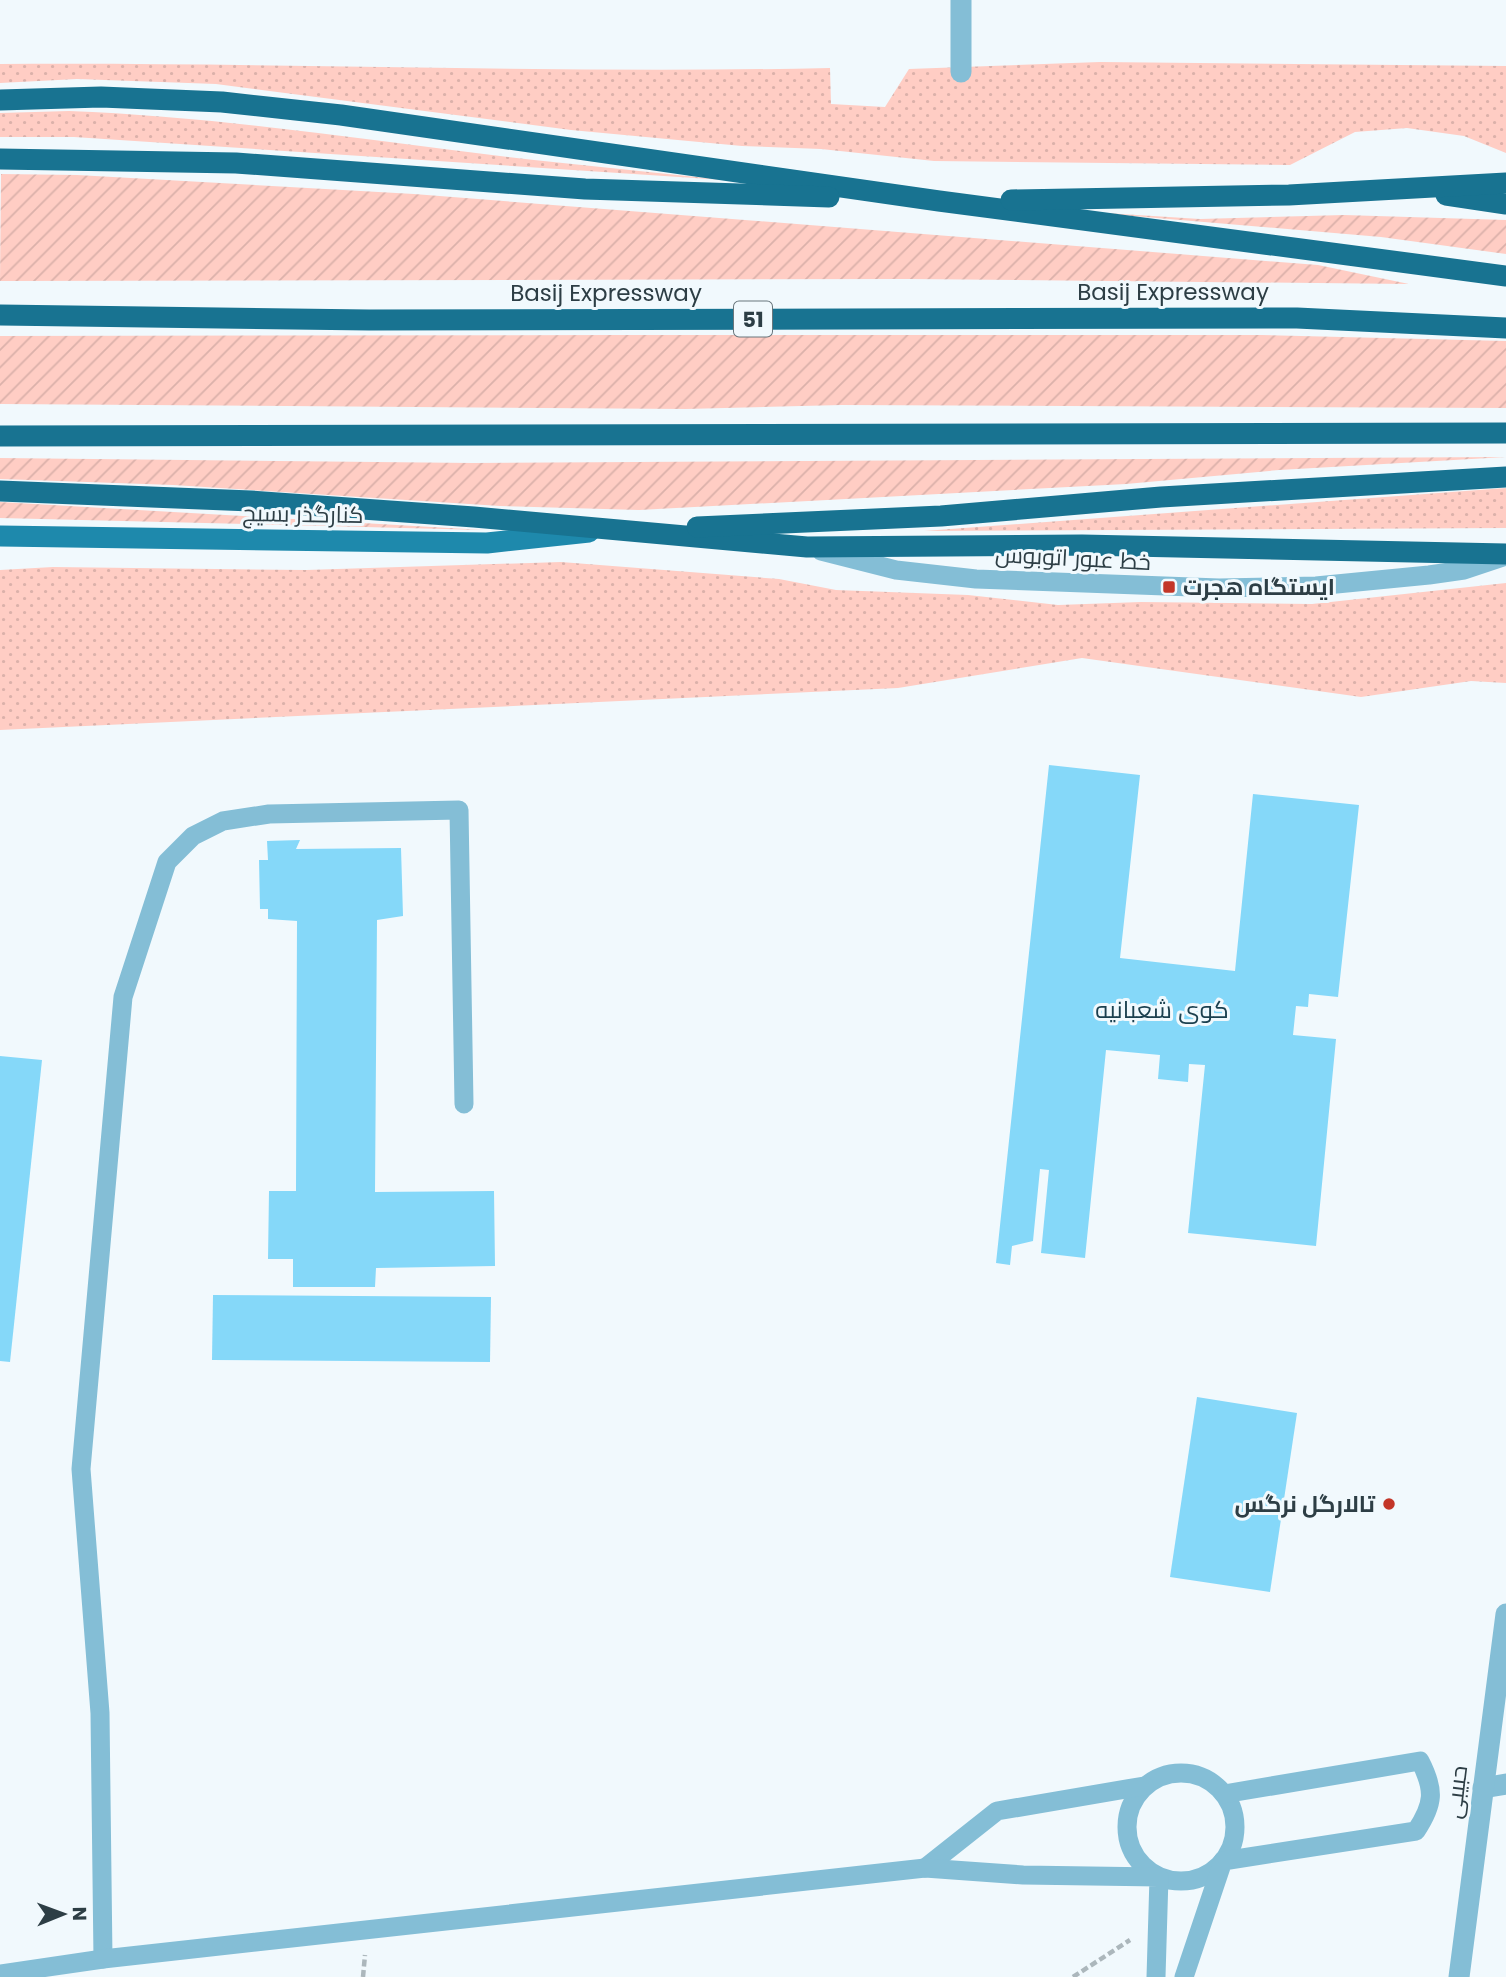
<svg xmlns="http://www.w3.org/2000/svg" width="1506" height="1977" font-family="Poppins,Cairo,sans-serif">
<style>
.grass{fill:url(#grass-dots)}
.garden{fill:url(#garden-furrows)}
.building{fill:#85d8f9}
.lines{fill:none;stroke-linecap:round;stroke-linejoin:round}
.path{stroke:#acb7bc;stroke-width:4.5;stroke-dasharray:7 3.5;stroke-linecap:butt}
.lane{stroke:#84bed6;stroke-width:19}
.street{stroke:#84bed6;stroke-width:21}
.primary{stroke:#1e89ac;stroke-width:21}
.highway{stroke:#187391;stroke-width:21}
.poi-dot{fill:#c33628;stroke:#f1f9fd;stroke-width:2.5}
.labels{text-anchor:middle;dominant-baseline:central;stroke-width:6;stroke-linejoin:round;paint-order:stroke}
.shield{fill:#f1f9fd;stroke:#68767c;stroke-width:2}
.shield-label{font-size:21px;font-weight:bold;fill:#2d3e45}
.street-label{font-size:23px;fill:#2d3e45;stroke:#f1f9fd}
.poi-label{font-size:23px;font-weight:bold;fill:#2d3e45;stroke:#f1f9fd;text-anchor:start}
.neighbourhood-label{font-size:24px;fill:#1b404f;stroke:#f1f9fd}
</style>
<defs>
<pattern id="grass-dots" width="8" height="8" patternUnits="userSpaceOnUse" patternTransform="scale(1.75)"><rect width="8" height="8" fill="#ffcdc4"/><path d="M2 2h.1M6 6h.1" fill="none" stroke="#dbb1aa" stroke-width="1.8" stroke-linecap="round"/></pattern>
<pattern id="garden-furrows" width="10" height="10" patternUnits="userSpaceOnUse" patternTransform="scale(1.75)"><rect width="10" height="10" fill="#ffcdc4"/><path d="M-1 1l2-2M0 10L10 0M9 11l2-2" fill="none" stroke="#dbb1aa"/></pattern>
</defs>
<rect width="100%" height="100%" fill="#f1f9fd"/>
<g class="grass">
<path d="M1100,62L1506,66V153L1464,136L1407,128L1355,132L1290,165L934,161L821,149L742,146L571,130L216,84L77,79L0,83V64C277,62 553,74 830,68L831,104L885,107L909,69Z"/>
<path d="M69,111C226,117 379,142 534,160C598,167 661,173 725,180L74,137H0V113Z"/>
<polygon points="1506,488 1506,528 924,531"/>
<polygon points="561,562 779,579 836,590 968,595 1058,605 1141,602 1312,604 1506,583 1506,683 1471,681 1361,697 1082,658 898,688 0,730 0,570 53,567 306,570"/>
</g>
<g class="garden">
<polygon points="1,174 77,175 414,194 1318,265 1409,284 907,279 0,281"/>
<polygon points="1074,211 1200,219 1344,215 1506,220 1506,254 1381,237"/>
<polygon points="613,335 1262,335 1506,341 1506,408 841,405 686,409 0,404 0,336"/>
<polygon points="1506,457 1279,470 1126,484 639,510 500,506 173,485 0,479 0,458 473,463"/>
<polygon points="0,502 484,530 0,518"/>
</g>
<g class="building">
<polygon points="1049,765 1140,775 1120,958 1235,971 1253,794 1359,805 1338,997 1309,994 1308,1007 1296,1006 1293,1035 1336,1039 1316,1246 1188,1233 1205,1065 1189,1064 1188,1082 1158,1079 1160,1055 1106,1050 1085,1258 1041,1253 1049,1170 1040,1169 1033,1241 1012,1246 1010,1265 996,1263"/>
<polygon points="300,840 296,849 401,848 403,916 377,920 375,1192 494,1191 495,1266 376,1268 375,1287 293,1287 293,1259 268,1259 269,1191 296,1191 297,921 268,919 268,909 260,909 259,860 268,860 267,841"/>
<polygon points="0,1056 42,1060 10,1362 0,1361"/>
<polygon points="213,1295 491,1297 490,1362 212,1360"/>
<polygon points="1197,1397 1297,1413 1270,1592 1170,1577"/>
</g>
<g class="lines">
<g class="path">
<polyline points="363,1977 365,1955"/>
<polyline points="1073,1977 1130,1940"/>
</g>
<g class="lane">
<polyline points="821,551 896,570 976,579 1219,588 1316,586 1429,575 1464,570 1506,556"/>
<circle cx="1181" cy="1827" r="54"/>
<polyline points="925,1868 997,1811 1144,1786"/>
<polyline points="103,1959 100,1713 81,1469 123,997 167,862 193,836 223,821 269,814 459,810 464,1104"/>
<polyline points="0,1974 103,1959 925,1868 1023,1875 1159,1877 1156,1977"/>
<path d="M1184,1977L1223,1861L1416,1831C1434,1804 1435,1790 1420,1761L1224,1794"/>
</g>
<g class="street">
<polyline points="961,0 961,72"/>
<polyline points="1483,1788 1506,1784"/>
<polyline points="1459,1977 1506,1614"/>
</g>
<polyline class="primary" points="0,536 487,543 589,532"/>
<g class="highway">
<polyline points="0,100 101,97 222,102 341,115 939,201 1506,276"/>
<polyline points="0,159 236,163 585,189 829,197"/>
<polyline points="1446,195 1506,204"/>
<polyline points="1011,200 1289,195 1506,183"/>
<polyline points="0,315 369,320 1297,318 1506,328"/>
<polyline points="0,436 1506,433"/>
<polyline points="0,491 251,501 474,517 807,547 1082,545 1506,554"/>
<polyline points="697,527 941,516 1161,497 1506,477"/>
</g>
</g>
<g class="poi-dot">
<rect x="1162" y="580" width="14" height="14" rx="3.5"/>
<circle cx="1389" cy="1504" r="7"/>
</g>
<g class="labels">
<rect class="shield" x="734" y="301.5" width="38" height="35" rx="5"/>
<g class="shield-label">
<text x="753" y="319">51</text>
</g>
<g class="street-label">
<text x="1173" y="292">Basij Expressway</text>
<text x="606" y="293">Basij Expressway</text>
<text transform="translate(303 514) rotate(1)">کنارگذر بسیج</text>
<text transform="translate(1073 558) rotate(3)">خط عبور اتوبوس</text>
<text transform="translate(1456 1792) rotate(-83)">حبیبی</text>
</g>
<g class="poi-label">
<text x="1183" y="587">ایستگاه هجرت</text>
<text x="1375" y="1504" text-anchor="end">تالارگل نرگس</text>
</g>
<g class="neighbourhood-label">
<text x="1162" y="1009">کوی شعبانیه</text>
</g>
</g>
<g transform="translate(63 1914) rotate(89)" stroke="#f1f9fd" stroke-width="5" paint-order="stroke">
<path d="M0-5L12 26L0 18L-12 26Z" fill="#2d3e45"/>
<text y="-10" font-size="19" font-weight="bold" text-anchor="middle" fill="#2d3e45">N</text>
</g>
</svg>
